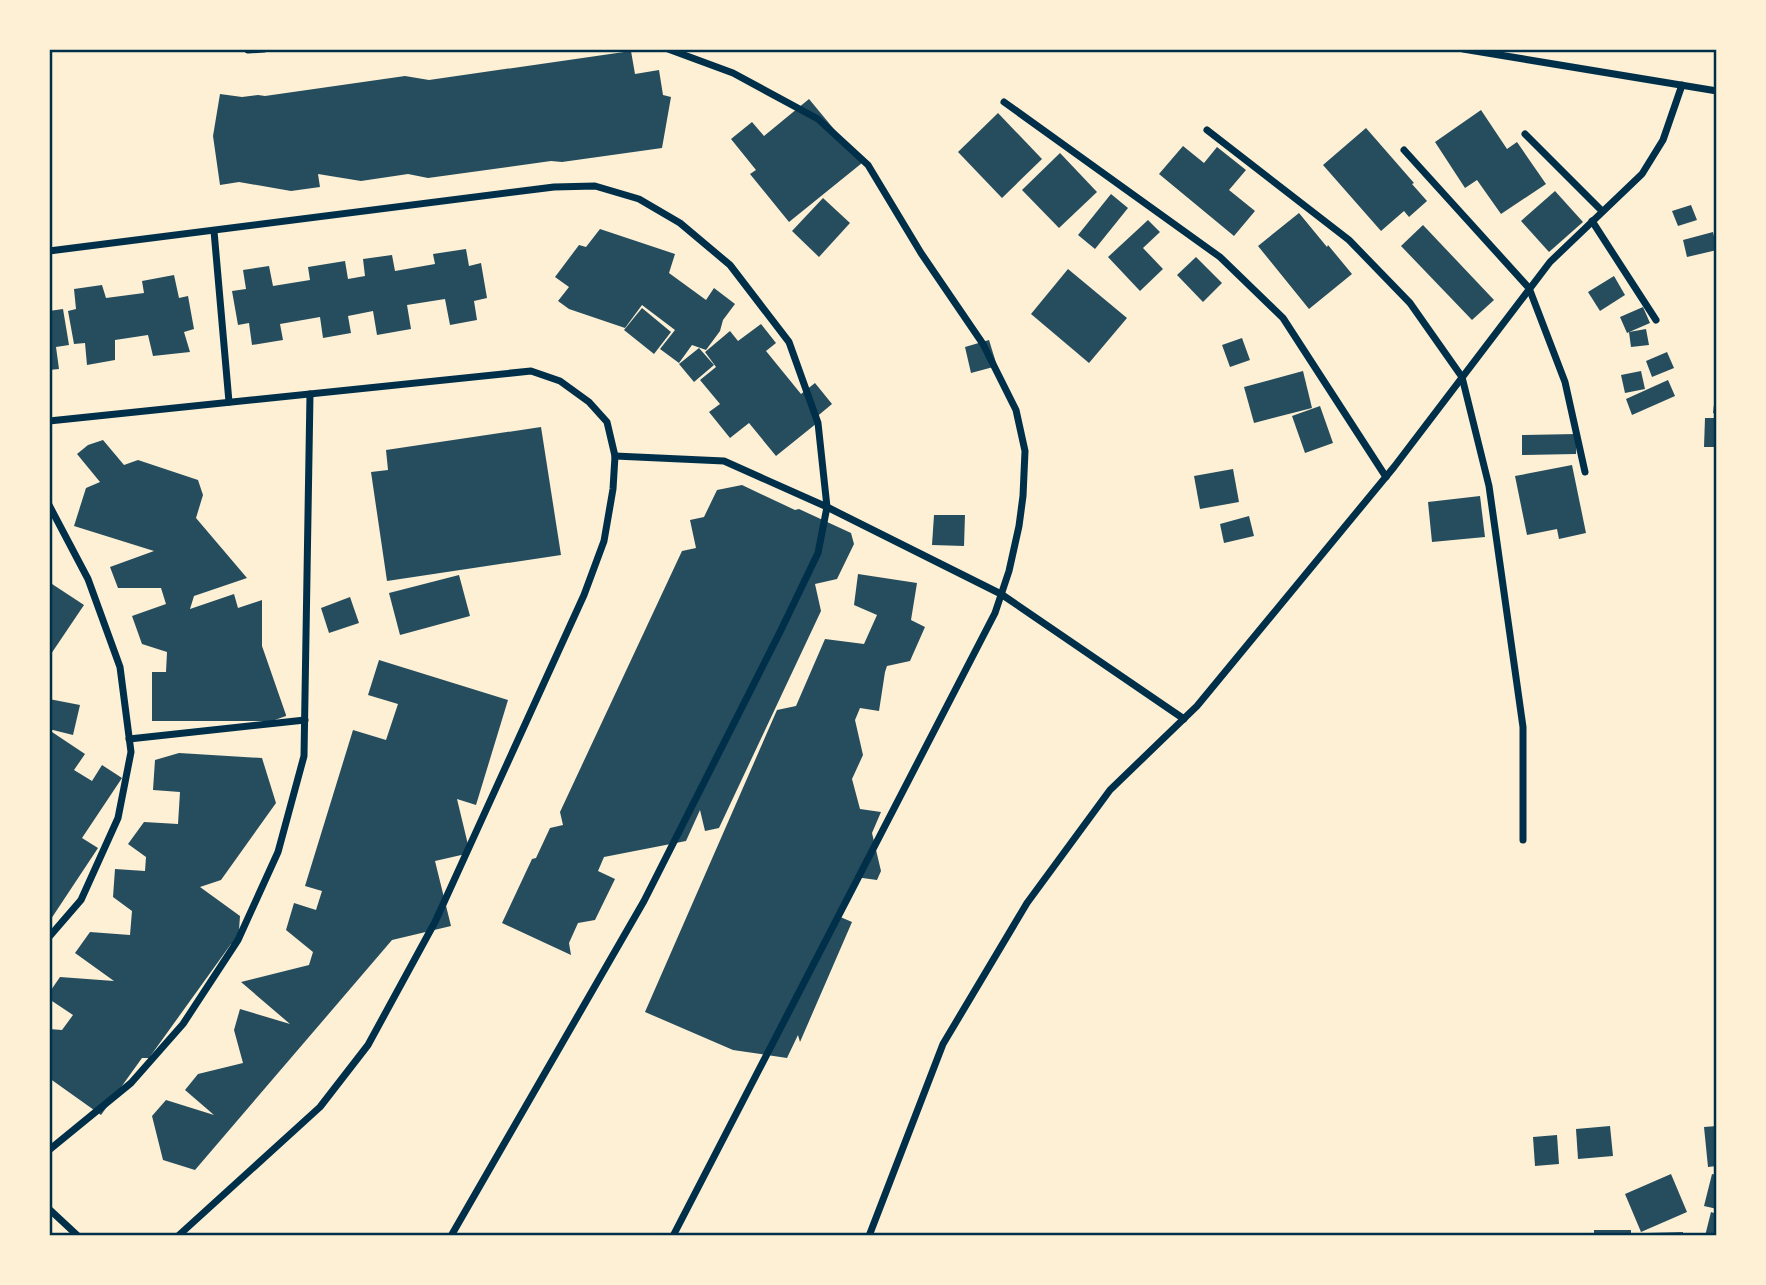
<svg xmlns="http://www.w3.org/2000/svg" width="1766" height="1285" font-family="'DejaVu Sans',sans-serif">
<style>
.building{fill:#264d5e}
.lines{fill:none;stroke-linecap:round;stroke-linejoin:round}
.minor{stroke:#003049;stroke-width:7}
.neatline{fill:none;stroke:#003049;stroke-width:2.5}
</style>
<rect width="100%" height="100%" fill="#fdf0d5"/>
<g class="building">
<polygon points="631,51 635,74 659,70 663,95 671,97 662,148 562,162 551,161 428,178 408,174 361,181 318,174 320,187 291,191 239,182 220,185 213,136 220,94 242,97 258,95 265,96 405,76 429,80"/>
<polygon points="809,99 862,163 789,222 750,174 756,170 731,139 752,122 764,136"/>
<polygon points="1481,110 1507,149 1517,142 1546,184 1501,214 1477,180 1465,188 1435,142"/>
<polygon points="998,113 1042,159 1002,198 958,152"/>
<polygon points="1366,128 1414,183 1412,184 1427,201 1409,217 1404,211 1381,231 1323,165"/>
<polygon points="1183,146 1204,163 1217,147 1246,170 1229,190 1255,211 1234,236 1159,174"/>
<polygon points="1060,153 1097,192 1059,228 1022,190"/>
<polygon points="1555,191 1583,222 1549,252 1521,221"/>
<polygon points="1111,194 1128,208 1095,249 1078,235"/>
<polygon points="823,198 850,223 819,257 792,231"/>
<polygon points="1691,205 1697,220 1678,226 1672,211"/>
<polygon points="1299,213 1327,247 1328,245 1352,274 1309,309 1258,246"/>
<polygon points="1148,220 1160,232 1143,248 1163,269 1140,291 1108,257"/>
<polygon points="1423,225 1494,300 1472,320 1401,246"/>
<polygon points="600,229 675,254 669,273 706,300 714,288 735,304 723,320 720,331 706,350 692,345 679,363 660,349 675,330 642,305 625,328 569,309 558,301 569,287 555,277 579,245 586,247"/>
<polygon points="1713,232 1717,250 1687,257 1683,240"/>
<polygon points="466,249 469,266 481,263 487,298 474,301 477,320 450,325 445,299 407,305 411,329 377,335 373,311 348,316 351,333 323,338 320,317 280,324 283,340 252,345 249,323 238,325 232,291 246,289 243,270 269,266 273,286 310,280 308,267 345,261 348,279 365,276 363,259 392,255 395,271 435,264 433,254"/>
<polygon points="1196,257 1222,283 1203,302 1177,275"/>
<polygon points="1068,269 1127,318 1089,363 1031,314"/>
<polygon points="174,275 179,298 188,296 194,329 184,332 190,352 153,356 148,335 115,340 115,360 87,365 85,343 74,344 68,311 76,309 74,289 102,285 106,298 144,293 142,281"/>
<polygon points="1614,276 1625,295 1600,311 1588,292"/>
<polygon points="1643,307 1650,323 1627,333 1620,317"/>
<polygon points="642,308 671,332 654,354 624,330"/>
<polygon points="63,309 69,345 56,347 59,369 49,370 49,311"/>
<polygon points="761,324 776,343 766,351 801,394 815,383 832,404 814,419 817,423 776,456 749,423 730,438 709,412 720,404 700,380 716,367 705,352 730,331 738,341"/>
<polygon points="1646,329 1649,345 1631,347 1629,332"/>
<polygon points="1242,338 1250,360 1230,367 1222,345"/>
<polygon points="989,340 997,366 971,373 965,347"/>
<polygon points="699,348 714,365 694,382 679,364"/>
<polygon points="1667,352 1674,368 1652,377 1646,361"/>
<polygon points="1303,371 1312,408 1254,423 1244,387"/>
<polygon points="1641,371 1645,389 1625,393 1621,375"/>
<polygon points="1668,380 1675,396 1632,415 1626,399"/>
<polygon points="1715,396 1717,397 1717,414 1713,413"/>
<polygon points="1320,406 1333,443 1305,453 1292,416"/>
<polygon points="1705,418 1717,418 1717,447 1704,447"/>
<polygon points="541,427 561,555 387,581 371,472 388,470 386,450"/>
<polygon points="1577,434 1576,454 1522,455 1522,435"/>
<polygon points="103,440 124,465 138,460 198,480 203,495 196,518 247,578 194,596 190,609 234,594 238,608 262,600 262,646 286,715 286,716 272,721 152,721 152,672 166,672 167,652 142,644 132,616 166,604 161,588 118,588 110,567 154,551 74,526 86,488 100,482 77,454 88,445"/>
<polygon points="1572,465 1586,533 1559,539 1557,529 1527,535 1515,476"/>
<polygon points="1233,469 1239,502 1200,509 1194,476"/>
<polygon points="742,485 795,510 799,509 851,533 854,544 837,579 815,584 821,611 719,828 705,831 700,810 686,841 604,857 598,871 615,879 595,920 578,923 569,943 571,955 502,923 532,859 536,858 550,828 563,825 560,812 682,551 696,548 690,520 704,517 717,490"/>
<polygon points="1480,496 1485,537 1432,542 1428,502"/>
<polygon points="934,515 965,515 964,546 932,545"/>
<polygon points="1249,516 1254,536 1224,543 1220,524"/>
<polygon points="858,574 917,583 911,620 925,627 910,661 887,666 885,672 879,711 860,708 855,720 863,755 852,779 860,809 881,812 872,833 881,871 877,880 855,877 838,916 852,922 800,1042 798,1035 787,1058 733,1050 645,1012 777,710 796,706 825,639 864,644 877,615 854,605"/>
<polygon points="459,575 470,616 400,635 389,593"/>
<polygon points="49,582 84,605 51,654 49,653"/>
<polygon points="350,597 359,623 329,633 321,608"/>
<polygon points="379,660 508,700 476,805 457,799 470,853 435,861 451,926 392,940 195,1170 163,1160 152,1116 166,1100 214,1115 185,1090 198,1074 243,1063 234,1030 240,1009 290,1024 241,982 309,965 313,952 286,930 294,903 316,910 322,891 305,886 353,730 386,740 398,704 368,695"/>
<polygon points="49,699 80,705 73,735 49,729"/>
<polygon points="49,730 85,754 74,770 92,781 102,765 122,778 82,838 98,848 49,922"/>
<polygon points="179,753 262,758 276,803 221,880 200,887 240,916 238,944 231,944 149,1058 142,1058 101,1115 49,1078 49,1029 62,1030 73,1015 49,999 49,993 60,977 114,981 75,953 90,932 130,935 132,911 113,897 115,869 145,871 146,857 128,844 144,822 178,824 180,792 153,790 155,760"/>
<polygon points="1610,1126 1613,1156 1578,1159 1576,1129"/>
<polygon points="1717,1126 1717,1166 1708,1167 1704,1127"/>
<polygon points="1557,1135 1559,1164 1535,1166 1533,1137"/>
<polygon points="1671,1174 1687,1212 1641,1232 1625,1194"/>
<polygon points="1712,1174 1717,1175 1717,1209 1704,1206"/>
<polygon points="1711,1212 1717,1214 1717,1236 1705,1236"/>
<rect x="1594" y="1230" width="37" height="6"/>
<polygon points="1683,1232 1683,1236 1646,1236 1646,1233"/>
</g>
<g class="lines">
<g class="minor">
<polyline points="668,49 733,73 818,119 868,165 921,253 983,344 1016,410 1025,451 1023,496 1019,526 1009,571 995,613 673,1236"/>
<polyline points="1463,49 1717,91"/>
<polyline points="248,50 264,49"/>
<polyline points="1004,102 1220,257 1283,318 1386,477"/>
<polyline points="1207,130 1349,240 1410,303 1462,377 1489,486 1523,727 1523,840"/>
<polyline points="1525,134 1602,211"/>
<polyline points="1404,150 1529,288 1565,382 1585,472"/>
<polyline points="1592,221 1656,320"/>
<polyline points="214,231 229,402"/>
<polyline points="49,251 554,187 595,186 639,199 680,223 730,265 789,342 818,423 827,507 818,553 780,632 644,901 451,1236"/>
<polyline points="49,421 531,371 560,381 589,402 607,422 615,456 613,489 604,541 584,595 435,922 368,1045 320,1107 178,1236"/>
<polyline points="615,456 724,461 827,507 1001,594 1184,719"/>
<polyline points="49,505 88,579 120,667 131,752 118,818 81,900 49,937"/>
<polyline points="129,739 305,720"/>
<polyline points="49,1150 131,1083 183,1024 238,940 278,852 304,756 310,394"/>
<polyline points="49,1209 78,1236"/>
<polyline points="869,1236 943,1044 1027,903 1110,790 1197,706 1394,467 1550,262 1642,174 1663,140 1682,85"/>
</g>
</g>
<rect width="1766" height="1285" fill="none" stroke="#fdf0d5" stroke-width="102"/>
<rect x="51" y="51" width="1664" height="1183" class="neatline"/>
</svg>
